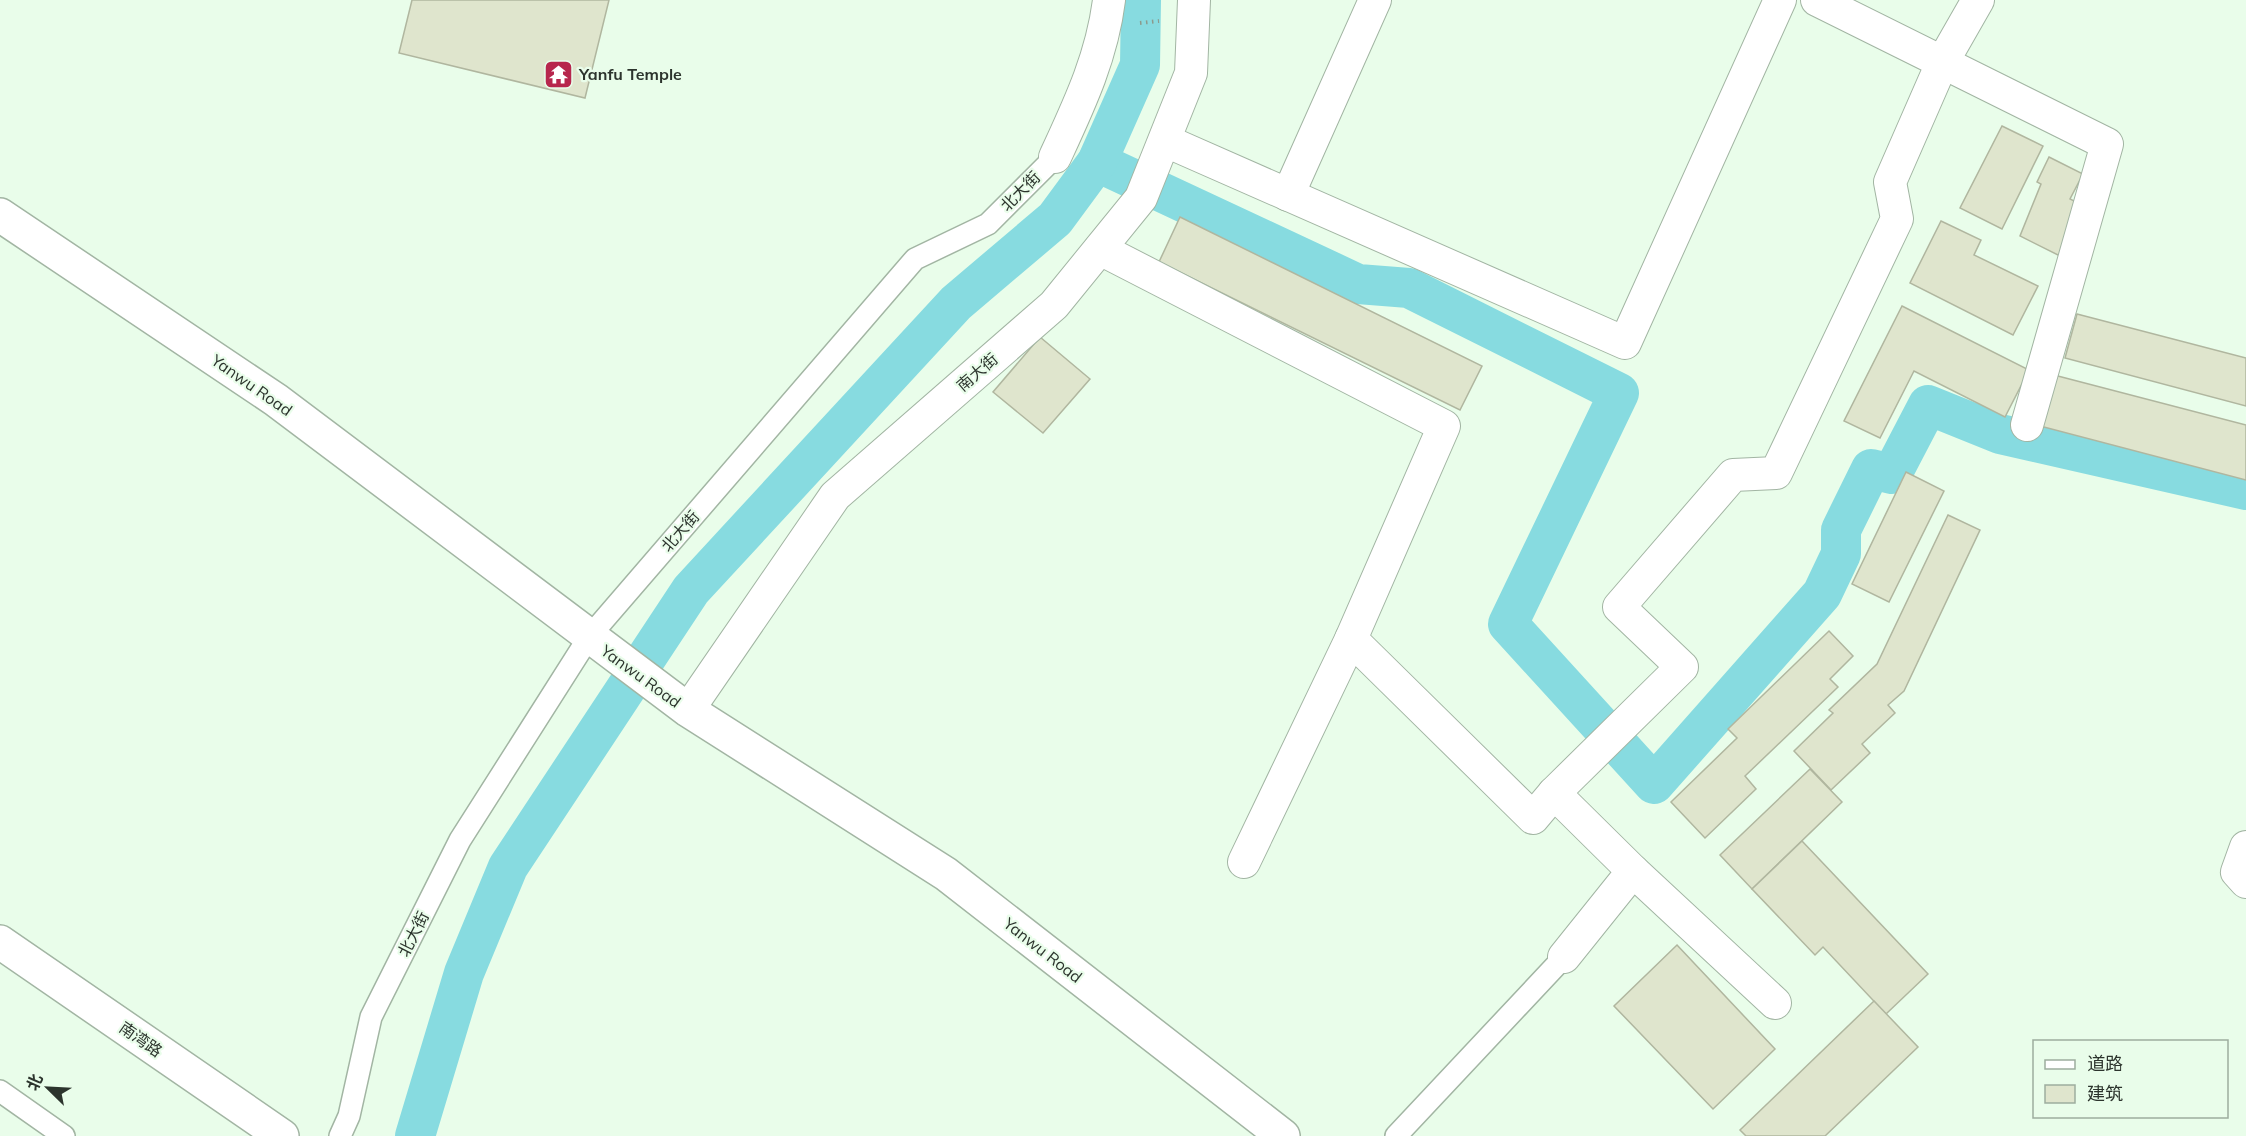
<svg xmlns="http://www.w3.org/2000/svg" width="2246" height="1136" font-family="Mulish,'Noto Sans SC',sans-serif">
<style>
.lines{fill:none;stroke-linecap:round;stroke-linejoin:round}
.canal{stroke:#87dbe0;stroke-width:40}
.building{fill:#dfe5cd;stroke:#b0b69f;stroke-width:1.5}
.service-casing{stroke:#a2b5a3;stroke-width:24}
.pedestrian-casing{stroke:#a2b5a3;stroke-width:34}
.minor-casing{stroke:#a2b5a3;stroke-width:36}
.tertiary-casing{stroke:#a2b5a3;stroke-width:36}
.path{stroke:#8c9a8d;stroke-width:4;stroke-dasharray:1.5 4.5;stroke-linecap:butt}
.service{stroke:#fff;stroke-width:21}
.pedestrian{stroke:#fff;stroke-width:32}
.minor{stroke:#fff;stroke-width:33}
.tertiary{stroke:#fff;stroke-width:33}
.labels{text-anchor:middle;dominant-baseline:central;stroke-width:4.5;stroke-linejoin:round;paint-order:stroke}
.poi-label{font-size:16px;font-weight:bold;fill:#2c342d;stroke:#e9fdea;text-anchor:start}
.street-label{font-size:16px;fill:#2c342d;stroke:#e9fdea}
</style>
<rect width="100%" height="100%" fill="#e9fdea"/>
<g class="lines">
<g class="canal">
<polyline points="1097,162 1358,284 1409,288 1619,393 1508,624 1654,784 1822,594 1841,554 1841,530 1871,469 1892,474 1928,405 2000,434 2246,490"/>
<polyline points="415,1136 464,973 508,867 691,590 956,303 1055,219 1097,162 1140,65 1141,0"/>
</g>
</g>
<g class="building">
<polygon points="412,0 609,0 585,98 399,53"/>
<polygon points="2002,126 2043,146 2002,229 1960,208"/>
<polygon points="2049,157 2083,174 2070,199 2084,206 2060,256 2020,236 2041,184 2037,182"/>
<polygon points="1180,217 1482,366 1460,410 1159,262"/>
<polygon points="1941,221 1981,240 1974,255 2038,286 2013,335 1910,283"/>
<polygon points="1902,306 2029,370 2005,417 1914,371 1880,438 1844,421"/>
<polygon points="2077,314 2246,358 2246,406 2065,358"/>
<polygon points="1040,337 1090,379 1043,433 993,392"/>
<polygon points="2054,375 2246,425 2246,480 2040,426"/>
<polygon points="1906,472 1944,491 1889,602 1852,584"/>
<polygon points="1948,515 1980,530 1904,691 1888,705 1895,713 1862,744 1870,753 1831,790 1794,751 1833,713 1829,710 1877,664"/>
<polygon points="1829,631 1853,656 1830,679 1838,687 1745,776 1756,789 1705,838 1671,802 1737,738 1728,729"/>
<polygon points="1810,769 1842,802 1752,889 1720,855"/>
<polygon points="1802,841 1928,974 1886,1014 1823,947 1815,955 1752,889"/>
<polygon points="1677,945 1775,1049 1713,1109 1614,1006"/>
<polygon points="1874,1001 1918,1047 1825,1136 1746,1136 1740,1130"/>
</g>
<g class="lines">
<defs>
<g id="service">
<polyline points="0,1091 64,1136"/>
<polyline points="340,1136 349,1116 371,1017 460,840 589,637 915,259 988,224 1055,157"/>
<polyline points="1396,1136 1564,957"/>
</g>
<g id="pedestrian">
<polyline points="1817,0 2107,144 2027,425"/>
<polyline points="1166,141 1625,343 1780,0"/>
<path d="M1055,157C1079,105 1102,57 1109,0"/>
<polyline points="1288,195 1375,0"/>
<polyline points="1100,249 1444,426 1351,639 1244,862"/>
<polyline points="1351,639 1533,818 1554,793"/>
<polyline points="688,710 835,496 1054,305 1141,198 1191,73 1194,0"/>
<polyline points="2246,847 2237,872 2246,882"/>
<polyline points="1633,871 1775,1003"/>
<polyline points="1564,957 1633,871 1554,793 1682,667 1619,607 1733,475 1776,473 1897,219 1890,182 1942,63 1978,0"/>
</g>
<polyline id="minor" points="0,215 276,400 688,710 946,874 1283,1136"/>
<polyline id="tertiary" points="0,942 282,1136"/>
</defs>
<use href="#service" class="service-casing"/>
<use href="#pedestrian" class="pedestrian-casing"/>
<use href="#minor" class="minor-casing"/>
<use href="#tertiary" class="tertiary-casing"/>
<polyline class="path" points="1140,23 1159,21"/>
<use href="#service" class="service"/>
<use href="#pedestrian" class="pedestrian"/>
<use href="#minor" class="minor"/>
<use href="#tertiary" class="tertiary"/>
</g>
<defs>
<symbol id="temple-square" viewBox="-11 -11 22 22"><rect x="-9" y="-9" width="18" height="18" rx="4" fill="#b7264d" stroke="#e9fdea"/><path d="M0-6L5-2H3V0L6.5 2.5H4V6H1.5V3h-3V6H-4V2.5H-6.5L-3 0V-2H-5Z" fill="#fff"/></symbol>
</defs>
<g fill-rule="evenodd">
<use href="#temple-square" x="542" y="58" width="33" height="33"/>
</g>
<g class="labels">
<g class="poi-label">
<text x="579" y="74">Yanfu Temple</text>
</g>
<g class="street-label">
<text transform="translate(1020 191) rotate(-45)">北大街</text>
<text transform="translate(977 372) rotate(-41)">南大街</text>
<text transform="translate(252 385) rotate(35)">Yanwu Road</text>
<text transform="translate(680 531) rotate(-49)">北大街</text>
<text transform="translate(641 676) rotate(36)">Yanwu Road</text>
<text transform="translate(413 934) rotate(-63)">北大街</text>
<text transform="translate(1043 950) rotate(38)">Yanwu Road</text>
<text transform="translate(141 1039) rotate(35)">南湾路</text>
</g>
</g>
<rect x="2033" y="1040" width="195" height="78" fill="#e9fdea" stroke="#9dad9e" stroke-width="1.5"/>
<rect x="2045" y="1060" width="30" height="9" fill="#ffffff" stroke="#9dad9e" stroke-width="1.5"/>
<text x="2087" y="1070" font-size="18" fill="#2c342d">道路</text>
<rect x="2045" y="1085" width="30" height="18" fill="#dfe5cd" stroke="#9dad9e" stroke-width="1.5"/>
<text x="2087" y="1100" font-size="18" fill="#2c342d">建筑</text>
<g transform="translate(48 1088) rotate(294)" stroke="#e9fdea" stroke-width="4.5" paint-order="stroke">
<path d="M0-4.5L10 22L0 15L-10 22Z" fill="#2c342d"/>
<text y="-9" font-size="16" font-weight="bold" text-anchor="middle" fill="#2c342d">北</text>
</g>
</svg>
